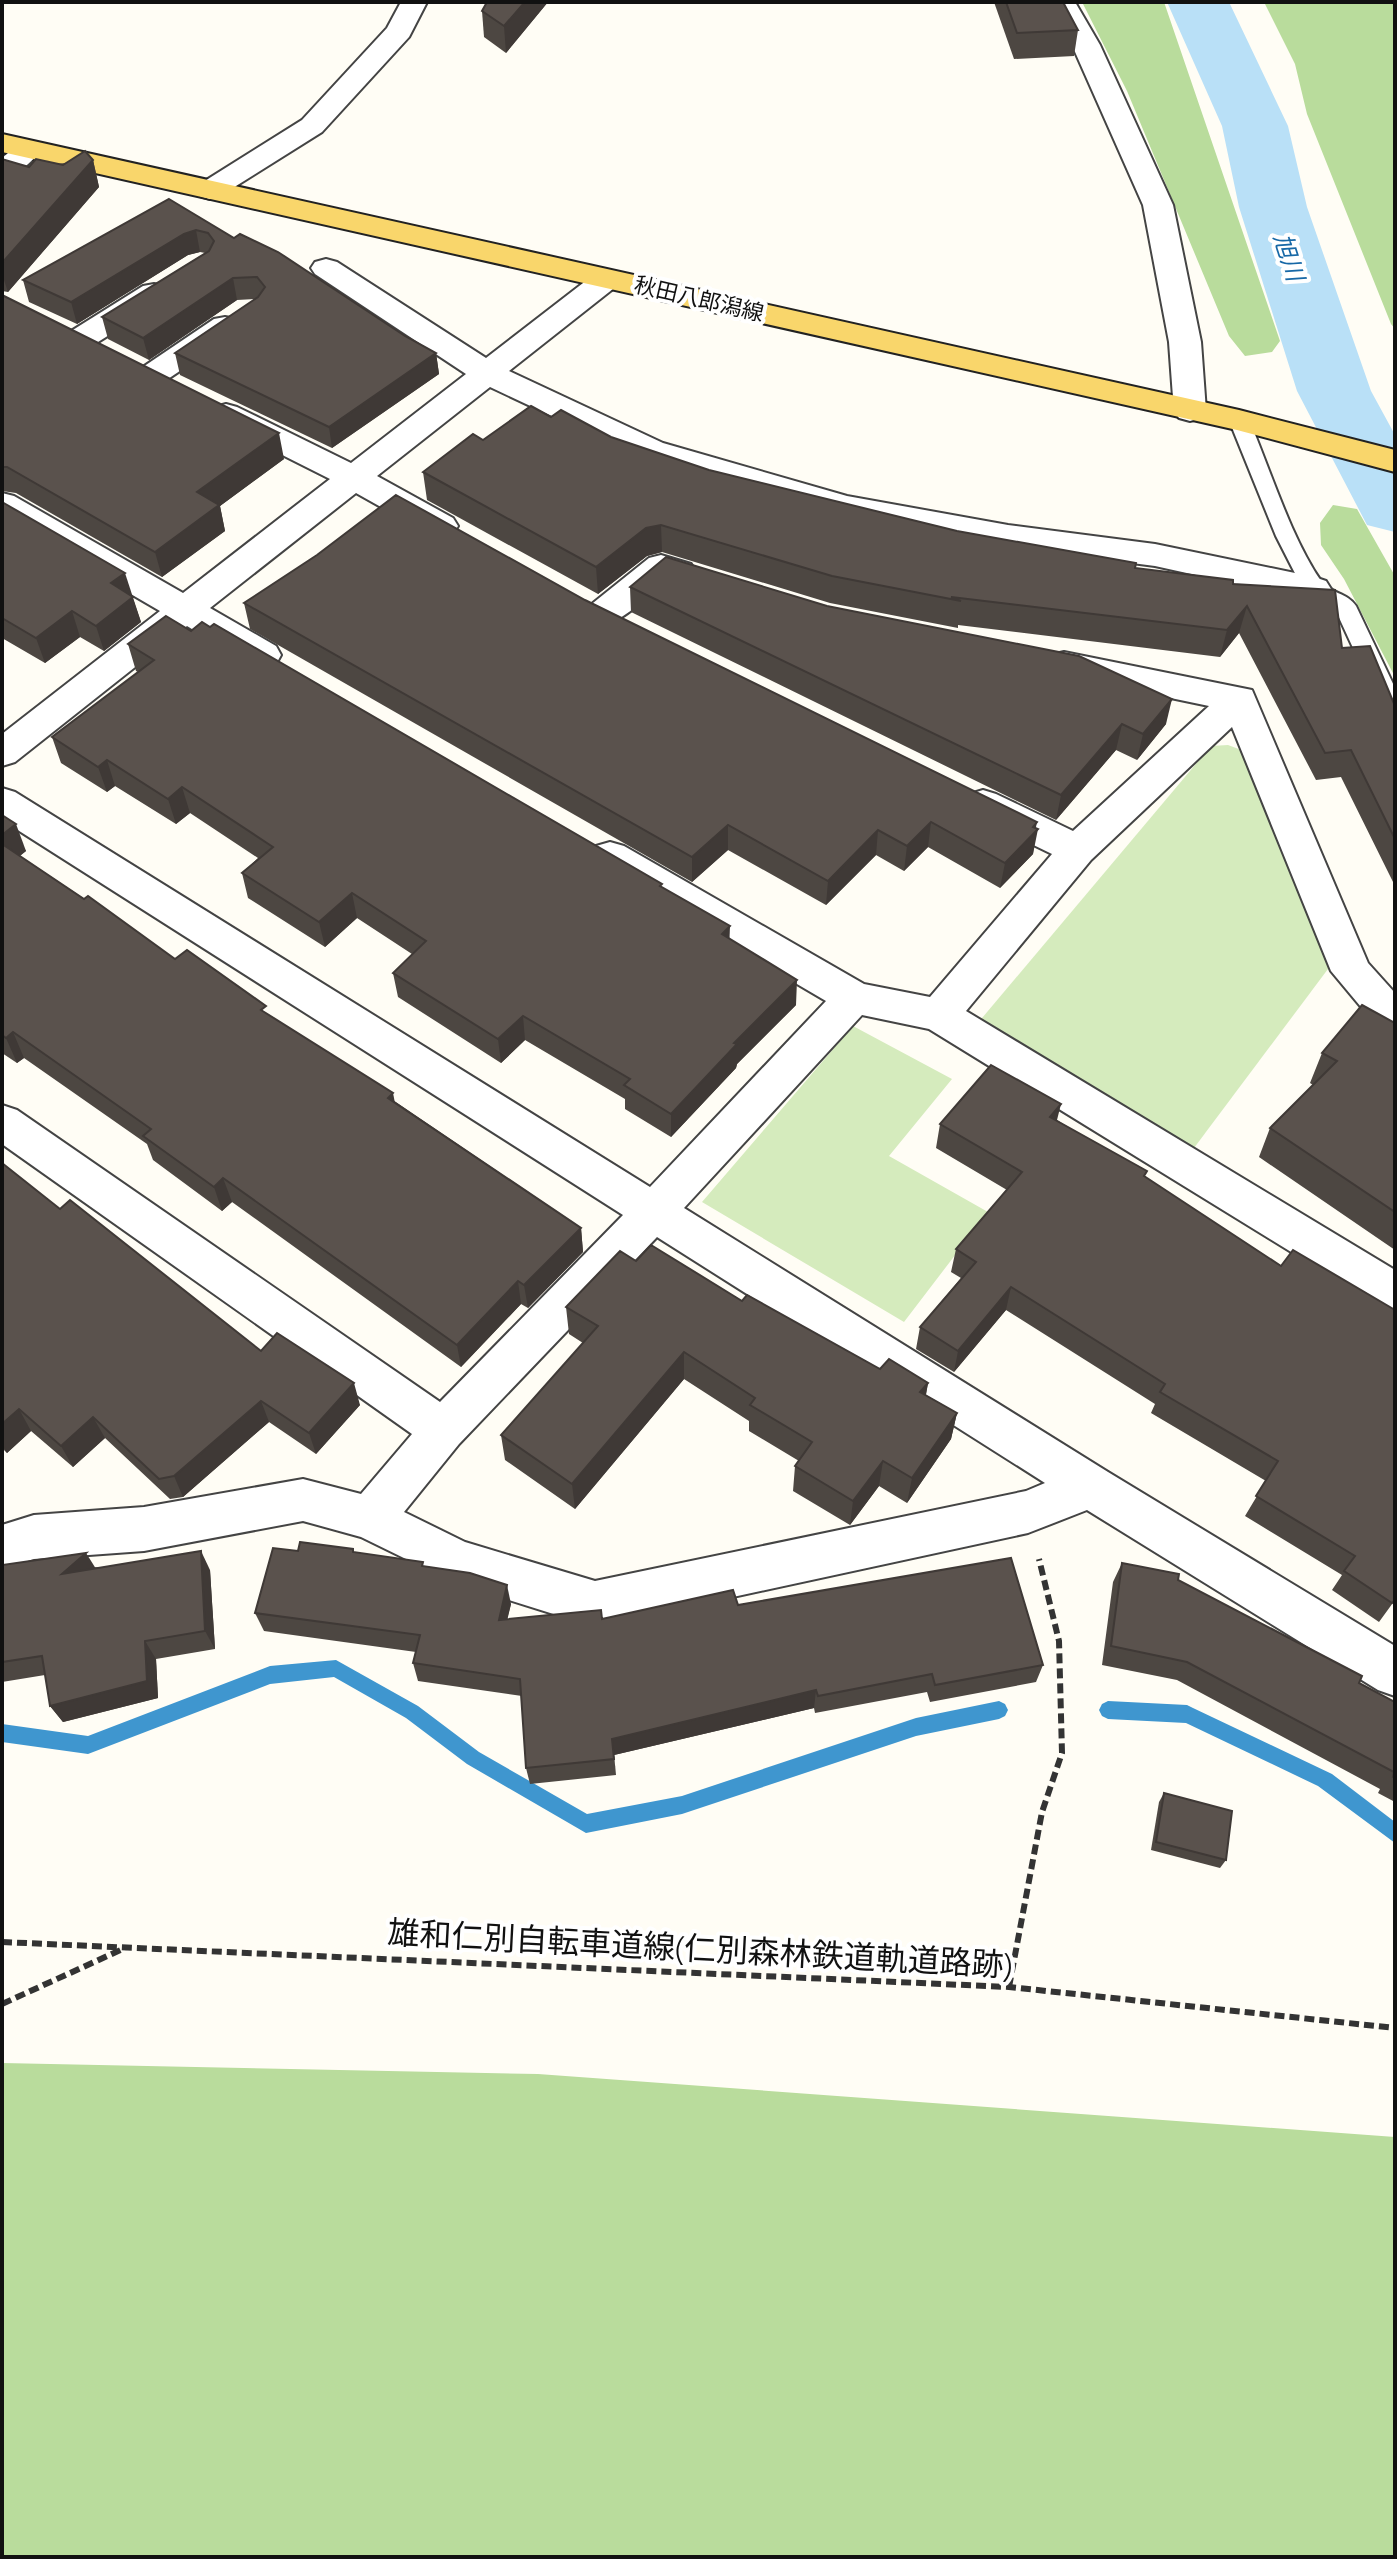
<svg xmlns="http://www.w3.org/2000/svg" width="1397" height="2559" font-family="'Zilla Slab','Noto Sans JP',serif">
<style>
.green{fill:#d5ebbd}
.forest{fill:#b9dc9c}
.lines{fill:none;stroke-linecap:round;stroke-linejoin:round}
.stream{fill:#3f96cf;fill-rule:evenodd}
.river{fill:#b9e0f7;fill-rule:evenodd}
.service-casing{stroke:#444;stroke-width:4}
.minor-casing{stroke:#444;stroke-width:4}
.primary-casing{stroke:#222;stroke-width:4}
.path{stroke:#333;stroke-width:6;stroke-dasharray:10 5;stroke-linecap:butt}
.service{fill:#fff;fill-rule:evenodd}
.minor{fill:#fff;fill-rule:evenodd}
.primary{fill:#f9d66b;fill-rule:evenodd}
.wall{fill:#4d4742}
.shaded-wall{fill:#3f3936}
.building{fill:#5a524d;stroke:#3f3936;stroke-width:2}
.labels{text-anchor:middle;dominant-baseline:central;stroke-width:8;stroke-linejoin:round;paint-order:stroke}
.far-street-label{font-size:22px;fill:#111;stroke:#fff}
.far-water-label{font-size:24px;font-style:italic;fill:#1768a6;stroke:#fff}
.near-street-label{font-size:32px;fill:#111;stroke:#fff}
</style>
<rect width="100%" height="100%" fill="#fffdf5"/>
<g class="green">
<polygon points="1228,745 1252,754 1331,965 1191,1152 977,1024 1211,746"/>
<polygon points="853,1026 952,1079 889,1156 988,1212 904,1322 702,1202"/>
</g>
<g class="forest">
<polygon points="1082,2 1164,2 1280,341 1272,352 1245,356 1229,336 1127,91"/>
<polygon points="1264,2 1395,2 1395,329 1391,324 1307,114 1295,64"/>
<polygon points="1333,505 1357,509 1395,576 1395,677 1344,579 1321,545 1320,523"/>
<polygon points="2,2063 538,2074 1395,2137 1395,2557 2,2557"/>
</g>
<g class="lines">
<g class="stream">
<polygon points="336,1660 418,1706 479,1752 587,1814 682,1796 916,1718 999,1701 1005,1704 1008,1710 1005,1716 999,1719 916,1736 682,1814 586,1833 467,1764 406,1718 334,1677 270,1684 88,1754 2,1742 2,1724 88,1736 270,1666"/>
<polygon points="1108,1701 1187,1705 1193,1708 1332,1774 1395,1822 1395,1843 1318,1786 1186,1723 1108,1719 1102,1716 1099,1710 1102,1704"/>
</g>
<polygon class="river" points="1167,2 1229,2 1288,126 1307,207 1371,391 1395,435 1395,532 1367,525 1297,391 1239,207 1222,126"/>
<defs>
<path id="service" d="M1239,414L1249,420C1270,469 1291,538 1321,581C1329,593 1348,593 1356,606L1395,688V721L1387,719L1383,713L1336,611L1306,594L1303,589L1276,536L1229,420Z"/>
<g id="minor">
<polygon points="401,2 427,2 409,37 322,132 220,196 210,199 200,196 195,190 200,184 302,120 387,28"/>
<polygon points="1049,2 1075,2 1100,45 1173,205 1201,342 1206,411 1201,418 1190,421 1179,418 1174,411 1169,342 1143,205 1072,45"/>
<polygon points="29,141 39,144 43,150 12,179 2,182 2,158 19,144"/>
<path d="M326,259L337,262L486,358L596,273L607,270L618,273L622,279L618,285L509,371L663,443L847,496L1008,525L1155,544L1314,577L1326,581L1331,589L1326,597L1314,601L1155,566L1008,547L845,518L639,457L490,387L377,476L453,518L458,526L453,534L441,537L429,534L356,493L210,608L276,646L281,655L276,664C246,672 212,641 187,626L15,762L2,766V734L160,611L2,519V493L14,496L183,593L330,479L215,421L210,414L215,407L226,404L237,407L351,463L466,374L315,274L311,268L315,262Z"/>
<polygon points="154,284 165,286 169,293 165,300 90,347 79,350 68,347 63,340 68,333 143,286"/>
<polygon points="225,317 236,319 241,326 236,333 162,383 151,386 140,383 135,376 140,369 214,319"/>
<path d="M661,555L691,564L696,572L691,580L679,583L666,580C644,598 617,632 588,623L582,615L588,607L649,558Z"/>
<path d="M1064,652L1252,690L1368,963L1395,993V1036L1381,1031L1331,971L1232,727L1091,860L966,1011L1395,1270V1312L1379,1306L929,1029L862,1015L684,1208L1108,1472L1395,1646V1696L1378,1690L1087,1510L1028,1533L595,1627L455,1583L361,1537L303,1521L144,1551L34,1559L2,1569V1525L34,1515L144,1507L303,1479L361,1494L412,1434L2,1144V1105L17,1110L440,1402L623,1215L2,820V788L15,792L650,1187L826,1001L596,866L591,856L596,846L610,842L624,846L864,984L930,997L1052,854L970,814L964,804L970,794L983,790L996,794L1073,831L1209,706L1051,673L1046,664L1051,655ZM657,1237L1045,1483L1026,1491L595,1581L465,1542L404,1512L459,1444Z"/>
</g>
<polygon id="primary" points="2,134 1239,410 1395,450 1395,472 1237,430 2,152"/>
</defs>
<use href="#service" class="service-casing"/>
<use href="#minor" class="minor-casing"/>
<use href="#primary" class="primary-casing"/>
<g class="path">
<polyline points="2,1942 1009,1987 1395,2028"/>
<polyline points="1009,1987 1042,1812 1062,1753 1059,1641 1039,1559"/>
<polyline points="2,2004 125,1948"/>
</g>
<use href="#service" class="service"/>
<use href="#minor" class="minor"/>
<use href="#primary" class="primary"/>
</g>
<g class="wall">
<polygon points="548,2 506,53 484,37 482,11"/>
<polygon points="994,2 1063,2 1078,30 1074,56 1014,59"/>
<polygon points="2,159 29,167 93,160 99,187 8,292 2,291"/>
<polygon points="169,199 234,238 436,353 439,374 332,448 180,375 175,353 255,299 237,300 149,360 108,339 102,317 205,253 200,252 188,255 77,324 29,302 23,280"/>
<polygon points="2,295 284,459 220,506 225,531 162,577 16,493 2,491"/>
<polygon points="551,417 709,470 957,531 1135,568 1233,584 1342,648 1395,706 1395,886 1341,777 1316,780 1239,633 1220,657 958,625 958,628 830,603 662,552 647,556 598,594 427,500 423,472 483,440"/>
<polygon points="2,502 132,596 141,622 104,651 80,637 45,663 2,638"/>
<polygon points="630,587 1166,724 1137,760 1116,750 1056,820 631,612"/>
<polygon points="585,600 1036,828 1033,854 1000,888 928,847 904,871 876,855 826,905 728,850 692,882 250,629 244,603"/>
<polygon points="191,631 662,887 729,939 796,1005 737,1064 736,1068 671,1137 625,1109 625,1099 525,1040 501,1063 398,997 393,973 412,954 357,918 325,947 248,898 242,873 258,858 190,813 176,824 115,786 107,792 61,763 52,737 138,672 136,671 128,644"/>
<polygon points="2,815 26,851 20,856 175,959 268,1015 581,1228 583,1252 528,1308 521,1304 461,1367 232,1202 222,1211 153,1160 147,1144 24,1058 17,1063 2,1053"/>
<polygon points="1395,1023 1395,1250 1259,1157 1270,1128 1313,1085 1310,1083 1322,1053"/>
<polygon points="1057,1120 1145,1177 1395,1600 1379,1622 1332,1590 1342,1575 1245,1516 1266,1481 1151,1413 1155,1404 1006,1310 954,1372 916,1349 920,1327 961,1278 951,1272 956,1249 1007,1190 936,1148 940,1124"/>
<polygon points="2,1163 60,1209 261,1351 360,1405 316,1454 269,1422 183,1497 170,1499 105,1438 73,1467 31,1431 7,1453 2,1448"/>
<polygon points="636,1261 742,1301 880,1369 928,1383 926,1395 957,1413 951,1439 907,1503 879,1486 850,1525 793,1491 795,1466 799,1461 749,1431 749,1421 684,1379 575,1509 505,1460 501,1435 583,1343 569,1334 566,1307"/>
<polygon points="298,1551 355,1552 424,1566 511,1604 507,1619 602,1619 738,1605 1043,1665 1036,1682 930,1702 927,1692 815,1713 814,1708 614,1755 616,1775 530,1784 526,1768 522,1696 418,1681 413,1663 416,1652 264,1631 255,1613"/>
<polygon points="1122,1563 1178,1580 1359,1683 1395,1702 1395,1802 1378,1793 1380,1789 1177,1680 1102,1665 1113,1582"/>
<polygon points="2,1565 210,1570 215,1649 156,1659 158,1698 63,1722 50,1706 45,1675 2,1682"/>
<polygon points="1164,1793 1226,1860 1220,1868 1151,1850 1159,1802"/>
</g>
<g class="shaded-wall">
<polygon points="525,2 548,2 506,53 504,26"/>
<polygon points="93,160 99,187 8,292 2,274 2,263"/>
<polygon points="196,230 200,252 188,255 77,324 71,302 184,234"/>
<polygon points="233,278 237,300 149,360 143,338"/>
<polygon points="436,353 439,374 332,448 329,427"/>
<polygon points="279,433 284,459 220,506 225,531 162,577 155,552 197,492"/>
<polygon points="661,525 662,552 647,556 598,594 596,567 646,528"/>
<polygon points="125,573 141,622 104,651 96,626 111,583"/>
<polygon points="1247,606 1239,633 1220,657 1227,630"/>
<polygon points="72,611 80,637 45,663 36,638"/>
<polygon points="1172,699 1166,724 1137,760 1143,734"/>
<polygon points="1122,724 1116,750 1056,820 1061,795"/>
<polygon points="107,760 115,786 107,792 98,767"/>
<polygon points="182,787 190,813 176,824 168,799"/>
<polygon points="931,822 928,847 904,871 907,846"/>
<polygon points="1037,822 1035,832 1038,829 1033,854 1000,888 1005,863"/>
<polygon points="16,824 26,851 6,866 2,855 2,835"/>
<polygon points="728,825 728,850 692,882 692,857"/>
<polygon points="878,830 876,855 826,905 828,881"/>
<polygon points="352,893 357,918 325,947 319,922"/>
<polygon points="730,926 729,951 722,934"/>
<polygon points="797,980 796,1005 737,1064 736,1068 671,1137 671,1114 734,1043"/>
<polygon points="523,1016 525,1040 501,1063 498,1039"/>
<polygon points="13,1032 24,1058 17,1063 6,1038"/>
<polygon points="393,1093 398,1118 388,1098"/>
<polygon points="1061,1104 1055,1128 1050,1117"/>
<polygon points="223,1178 232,1202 222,1211 214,1187"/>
<polygon points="581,1228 583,1252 528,1308 524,1285"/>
<polygon points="518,1281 521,1304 461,1367 457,1345"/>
<polygon points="1011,1287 1006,1310 954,1372 958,1351"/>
<polygon points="684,1352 684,1379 575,1509 572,1484"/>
<polygon points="354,1383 360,1405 316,1454 309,1433"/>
<polygon points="928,1383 923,1409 920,1392"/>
<polygon points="261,1401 269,1422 183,1497 174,1476"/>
<polygon points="19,1409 31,1431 7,1453 2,1445 2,1424"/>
<polygon points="957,1413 951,1439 907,1503 912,1478"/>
<polygon points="93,1417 105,1438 73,1467 61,1446"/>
<polygon points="883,1461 879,1486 850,1525 853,1501"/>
<polygon points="201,1551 210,1570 215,1649 205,1631"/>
<polygon points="86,1553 98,1572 62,1574"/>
<polygon points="507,1585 511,1604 503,1638 499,1620"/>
<polygon points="145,1641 156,1659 158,1698 63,1722 50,1706"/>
<polygon points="816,1690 814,1708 614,1755 616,1775 612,1739"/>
</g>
<g class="building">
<polygon points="487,2 525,2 504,26 482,11"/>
<polygon points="1006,2 1063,2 1078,30 1017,33"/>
<polygon points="85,151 93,160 2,263 2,159 29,167 36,159 63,165"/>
<polygon points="169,199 234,238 240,234 278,252 405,336 436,353 329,427 175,353 258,297 265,287 257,277 233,278 143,338 102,317 209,251 214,241 208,233 196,230 184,234 71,302 23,280"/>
<polygon points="2,295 279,433 197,492 219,505 155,552 7,467 2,467"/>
<polygon points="531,406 551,417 561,410 611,437 709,470 957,531 1136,563 1135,568 1233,580 1233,584 1335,590 1342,648 1370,646 1395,706 1395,839 1351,750 1325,753 1247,606 1227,630 951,597 961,601 832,576 661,525 646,528 596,567 423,472 473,434 483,440"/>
<polygon points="396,495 585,600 1037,822 1033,827 1038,829 1005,863 931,822 907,846 878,830 828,881 728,825 692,857 244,603 317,555"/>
<polygon points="2,502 125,573 111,583 133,597 96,626 72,611 36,638 2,618"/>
<polygon points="666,557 827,606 1079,656 1172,699 1143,734 1122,724 1061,795 630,587"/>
<polygon points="166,616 191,631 202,622 210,627 214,624 662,884 660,886 730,926 722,934 797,980 734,1043 737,1044 671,1114 624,1085 630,1079 523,1016 498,1039 393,973 426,941 352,893 319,922 242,873 273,847 182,787 168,799 107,760 98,767 52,737 154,660 128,644"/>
<polygon points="2,815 16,824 2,835"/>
<polygon points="2,844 84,899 88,896 175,959 187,950 266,1006 261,1010 393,1093 388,1098 581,1228 524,1285 518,1281 457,1345 223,1178 214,1187 143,1136 151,1129 13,1032 6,1038 2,1035"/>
<polygon points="1362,1005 1395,1023 1395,1212 1270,1128 1337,1061 1322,1053"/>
<polygon points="991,1065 1061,1104 1050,1117 1147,1171 1144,1176 1281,1266 1293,1250 1395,1310 1395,1600 1392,1603 1344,1571 1355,1556 1256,1496 1278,1461 1160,1392 1165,1384 1011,1287 958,1351 920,1327 976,1262 956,1249 1022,1172 940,1124"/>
<polygon points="2,1163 60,1209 70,1200 261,1351 277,1333 354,1383 309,1433 261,1401 174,1476 159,1479 93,1417 61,1446 19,1409 2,1424"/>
<polygon points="651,1245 742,1301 747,1295 880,1369 889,1359 928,1383 920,1392 957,1413 912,1478 883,1461 853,1501 795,1466 812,1442 750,1405 755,1398 684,1352 572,1484 501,1435 598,1326 566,1307 620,1251 636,1261"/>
<polygon points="300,1542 353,1549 353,1552 423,1562 422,1566 470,1573 507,1585 499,1620 601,1610 602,1619 733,1590 738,1605 1011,1558 1043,1665 935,1685 932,1674 818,1696 816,1690 612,1739 614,1759 526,1768 520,1679 413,1663 420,1635 255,1613 273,1548 298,1551"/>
<polygon points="201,1551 205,1631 145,1641 147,1681 50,1706 42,1656 2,1662 2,1565 86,1553 62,1574"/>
<polygon points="1122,1563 1179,1574 1178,1580 1362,1676 1359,1683 1395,1702 1395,1778 1393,1777 1394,1772 1187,1662 1111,1646"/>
<polygon points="1164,1793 1232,1811 1226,1860 1156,1842"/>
</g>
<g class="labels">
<g class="far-street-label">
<text transform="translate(699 299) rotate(13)">秋田八郎潟線</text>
</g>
<g class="far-water-label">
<text transform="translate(1289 257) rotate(72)">旭川</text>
</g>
<g class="near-street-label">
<text transform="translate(700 1949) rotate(3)">雄和仁別自転車道線(仁別森林鉄道軌道路跡)</text>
</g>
</g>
<rect width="1397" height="2559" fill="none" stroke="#111111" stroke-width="8"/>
</svg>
